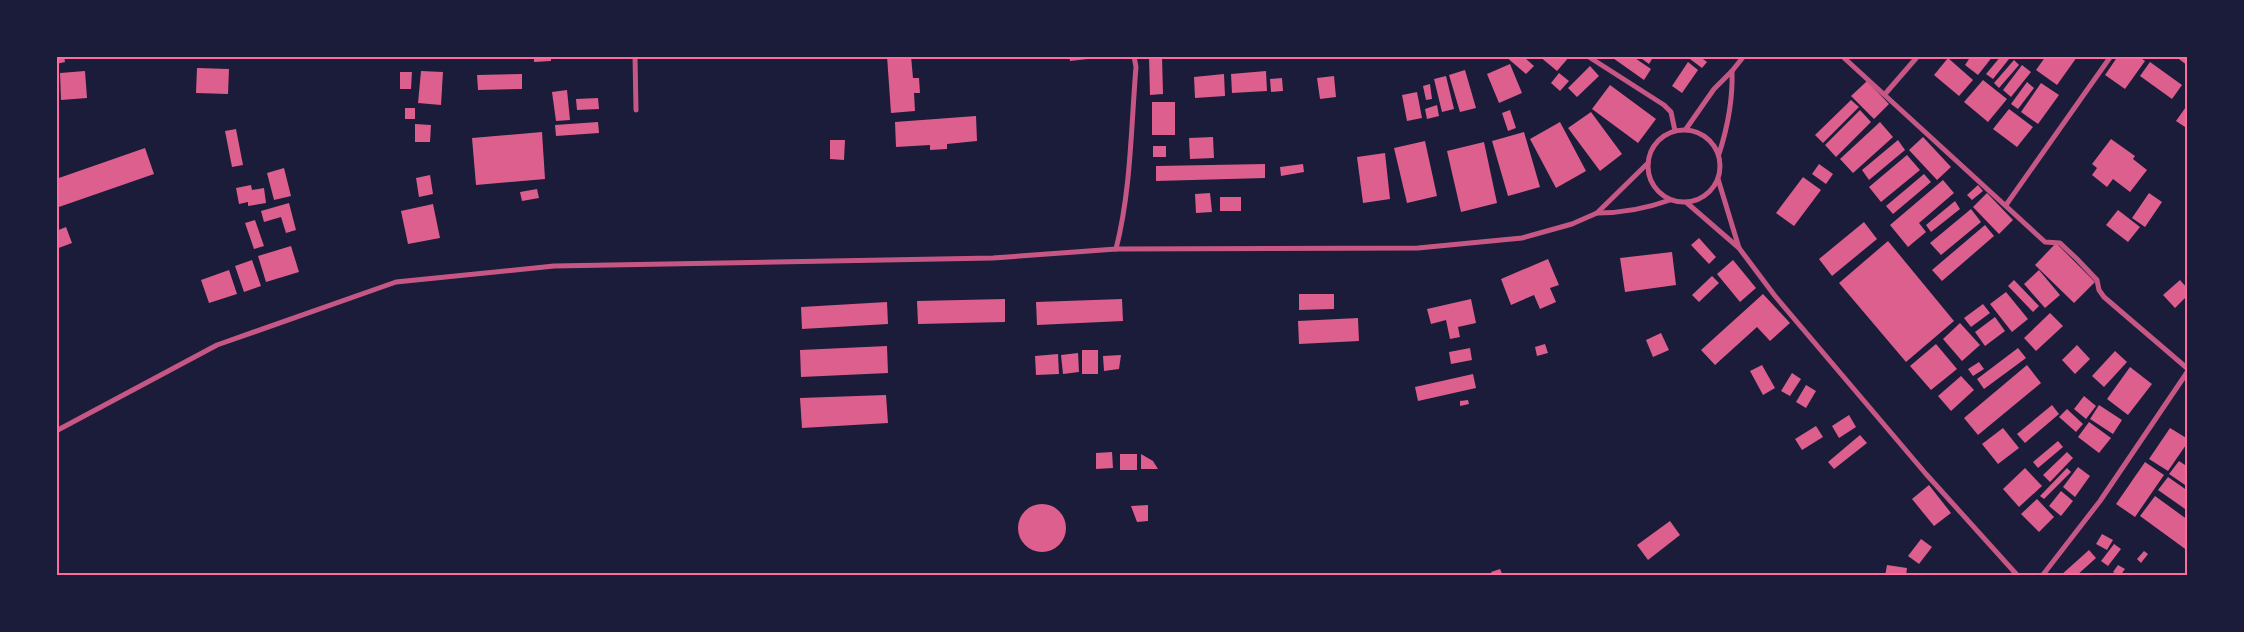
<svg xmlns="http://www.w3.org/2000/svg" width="2244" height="632" font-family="'Roboto Condensed',sans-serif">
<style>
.building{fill:#dd5f8e}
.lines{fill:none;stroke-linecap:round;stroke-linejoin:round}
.minor{stroke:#c65784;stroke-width:5}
.neatline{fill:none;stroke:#ff6b9d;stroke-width:2}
</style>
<rect width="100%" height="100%" fill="#1b1b3a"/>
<g class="building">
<polygon points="56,56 64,56 65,62 56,64"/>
<polygon points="534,56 551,56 551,61 534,62"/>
<polygon points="887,56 911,56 913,78 919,78 920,93 914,93 915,111 891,113"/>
<polygon points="1069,56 1088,56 1088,59 1070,61"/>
<polygon points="1149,56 1162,56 1163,94 1150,95"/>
<polygon points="1505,56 1523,56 1534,66 1526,74"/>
<polygon points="1539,56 1570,56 1557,71"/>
<polygon points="1610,56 1632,56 1651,69 1644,80"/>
<polygon points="1638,56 1654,56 1649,64"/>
<polygon points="1686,56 1699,56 1707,62 1702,68"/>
<polygon points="1971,56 1993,56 1978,75 1965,65"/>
<polygon points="2001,56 2006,56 2009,59 1993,79 1986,74"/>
<polygon points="2046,56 2077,57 2057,85 2036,70"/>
<polygon points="2118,56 2138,56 2145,61 2125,89 2105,75"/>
<polygon points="2175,56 2188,56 2188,66"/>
<polygon points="1948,58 1973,80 1959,96 1934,75"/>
<polygon points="2014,60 2019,65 1999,88 1994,83"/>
<polygon points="1688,62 1698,70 1682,93 1672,86"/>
<polygon points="2150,62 2182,85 2172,99 2140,76"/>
<polygon points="1510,64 1522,93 1499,103 1487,74"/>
<polygon points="2022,65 2031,72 2011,97 2003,90"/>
<polygon points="1590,66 1599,76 1577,97 1568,88"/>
<polygon points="197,68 229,69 228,94 196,93"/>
<polygon points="1465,70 1476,108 1460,112 1449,75"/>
<polygon points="85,71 87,98 61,100 60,73"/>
<polygon points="421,71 443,72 441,105 418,103"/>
<polygon points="1266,71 1267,91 1232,93 1231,74"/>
<polygon points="400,72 412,72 411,89 400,89"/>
<polygon points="1559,73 1569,81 1560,91 1551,83"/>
<polygon points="522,74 522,89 478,90 477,75"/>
<polygon points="1224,74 1225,96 1195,98 1194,77"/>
<polygon points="1334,76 1336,97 1320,99 1317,78"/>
<polygon points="1446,76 1454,109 1442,112 1434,79"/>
<polygon points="1282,78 1283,91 1271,92 1270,79"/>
<polygon points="1983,80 2007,99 1988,122 1964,102"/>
<polygon points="1867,81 1889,104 1874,119 1851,96"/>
<polygon points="2027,82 2034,88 2018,109 2011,104"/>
<polygon points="2041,83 2059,95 2038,124 2021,112"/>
<polygon points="1430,84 1432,99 1426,100 1423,86"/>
<polygon points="1610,85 1656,119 1638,143 1592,109"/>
<polygon points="567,90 570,120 556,121 552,92"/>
<polygon points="1417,92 1422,118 1407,121 1402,95"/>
<polygon points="598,98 599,109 577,110 576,99"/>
<polygon points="1851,100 1859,107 1823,143 1815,135"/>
<rect x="1152" y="102" width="23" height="33"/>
<polygon points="2188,104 2188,129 2176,121"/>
<polygon points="1437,105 1439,116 1427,119 1425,109"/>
<rect x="405" y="108" width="10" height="11"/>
<polygon points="2009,109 2033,127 2017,147 1993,129"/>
<polygon points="1510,110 1516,128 1508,131 1502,113"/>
<polygon points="1860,110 1871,122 1836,157 1825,145"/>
<polygon points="1591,112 1622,154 1600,171 1568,128"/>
<polygon points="976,116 977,141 947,144 947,149 930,150 930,145 896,147 895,122"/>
<polygon points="598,122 599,133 556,136 555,125"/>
<polygon points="1560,122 1586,171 1556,188 1530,139"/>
<polygon points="1880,122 1893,137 1853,173 1840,159"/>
<polygon points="415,124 431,125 430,142 415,142"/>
<polygon points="236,129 243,165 232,167 225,131"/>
<polygon points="542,132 545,179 476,185 472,138"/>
<polygon points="1524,132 1540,187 1508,196 1492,141"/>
<polygon points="1213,137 1214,158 1190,159 1189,138"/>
<polygon points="1923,137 1951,167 1937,180 1909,150"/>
<polygon points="2111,139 2135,156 2133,159 2147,170 2130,192 2113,179 2107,187 2092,175 2097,168 2092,164"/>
<polygon points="830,140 845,140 844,160 830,159"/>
<polygon points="1898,140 1905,150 1869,180 1862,170"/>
<polygon points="1425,141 1437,196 1407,203 1394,148"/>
<polygon points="1484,142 1497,203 1461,212 1447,151"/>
<rect x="1153" y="146" width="13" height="11"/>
<polygon points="145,148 154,174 56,208 56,179"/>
<polygon points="1385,153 1390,199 1363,203 1357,157"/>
<polygon points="1907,155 1920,170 1881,202 1869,187"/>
<polygon points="1265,164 1265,178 1156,181 1156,166"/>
<polygon points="1303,164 1304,172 1281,176 1280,167"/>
<polygon points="1819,164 1833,174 1826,184 1812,174"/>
<polygon points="284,168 291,196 274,200 267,173"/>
<polygon points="1924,174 1931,182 1893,214 1886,206"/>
<polygon points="430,175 433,194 419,197 416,178"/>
<polygon points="1803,177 1821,190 1794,226 1776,213"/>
<polygon points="1943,180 1954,193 1919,223 1926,232 1908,247 1890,225"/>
<polygon points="251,185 252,190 264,188 266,203 248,206 248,202 239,204 236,188"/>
<polygon points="1978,185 1983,191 1972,200 1967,195"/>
<polygon points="537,189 539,198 522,201 520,192"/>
<polygon points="1210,193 1212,212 1196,213 1195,194"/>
<polygon points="1987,193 2013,220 1999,234 1973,207"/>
<polygon points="2149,193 2162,202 2145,227 2132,218"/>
<rect x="1220" y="197" width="21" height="14"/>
<polygon points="1955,201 1960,209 1931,232 1926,225"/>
<polygon points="289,203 296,230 286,233 281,217 264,222 261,211"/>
<polygon points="433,204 440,238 408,244 401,211"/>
<polygon points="1971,209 1981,222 1941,255 1930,243"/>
<polygon points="2118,210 2140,227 2128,242 2106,225"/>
<polygon points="255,220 264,246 254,249 245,223"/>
<polygon points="1864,222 1877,239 1832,276 1819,259"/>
<polygon points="1985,225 1994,236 1942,281 1932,270"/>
<polygon points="66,227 72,243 56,249 56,231"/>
<polygon points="1699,238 1716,257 1709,264 1691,245"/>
<polygon points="1888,241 1954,321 1906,362 1839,283"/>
<polygon points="2056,243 2095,282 2074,303 2035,265"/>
<polygon points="291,246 299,272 266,282 258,256"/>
<polygon points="1672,252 1676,285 1625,292 1620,258"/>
<polygon points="1548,259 1559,285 1550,288 1556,302 1540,309 1534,295 1511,305 1501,279"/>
<polygon points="252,260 261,286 244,292 235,266"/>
<polygon points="1733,260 1756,288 1740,302 1717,274"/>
<polygon points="229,270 237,294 209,303 201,280"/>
<polygon points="2039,270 2060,295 2045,308 2024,284"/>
<polygon points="1712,276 1719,283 1699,302 1692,295"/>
<polygon points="2014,280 2039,306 2033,312 2008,286"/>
<polygon points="2180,280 2188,289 2188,295 2175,308 2163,295"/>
<polygon points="2006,292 2028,319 2012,332 1990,304"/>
<polygon points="1299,294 1334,294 1334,309 1299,310"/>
<polygon points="1763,294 1790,323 1770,341 1757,327 1715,365 1701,350"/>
<polygon points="1005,299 1005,322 918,324 917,301"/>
<polygon points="1122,299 1123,321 1037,325 1036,302"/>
<polygon points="1471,299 1476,323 1458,327 1460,337 1450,339 1446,320 1431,324 1427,309"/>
<polygon points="887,302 888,324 802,329 801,307"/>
<polygon points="1983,304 1990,313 1971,327 1964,318"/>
<polygon points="2050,313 2063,326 2036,351 2024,338"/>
<polygon points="1995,317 2005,331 1985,346 1975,332"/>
<polygon points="1358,318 1359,341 1299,344 1298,321"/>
<polygon points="1960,323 1980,345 1962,361 1943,339"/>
<polygon points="1661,333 1669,350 1653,357 1646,340"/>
<polygon points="1545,344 1548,353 1537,356 1535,347"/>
<polygon points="1936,344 1957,369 1931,390 1910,366"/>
<polygon points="2077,345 2090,359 2075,374 2062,360"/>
<polygon points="887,346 888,373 801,377 800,350"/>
<polygon points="1470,348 1472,360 1451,364 1449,352"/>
<polygon points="2018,348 2026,358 1984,389 1977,379"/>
<rect x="1082" y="350" width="16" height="24"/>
<polygon points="2115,351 2127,362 2104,387 2092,376"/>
<polygon points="1078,353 1079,372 1063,374 1061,355"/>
<polygon points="1058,354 1059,374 1036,375 1035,356"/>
<polygon points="1121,355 1119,369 1104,371 1103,356"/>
<polygon points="1979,362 1984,369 1973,376 1968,369"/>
<polygon points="1762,365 1775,388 1763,395 1750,371"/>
<polygon points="2027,365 2041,383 1978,435 1964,418"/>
<polygon points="2130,367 2152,384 2128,415 2107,399"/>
<polygon points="1792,373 1801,379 1790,396 1781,391"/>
<polygon points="1473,374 1476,388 1418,401 1415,387"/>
<polygon points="1961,376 1974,390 1951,411 1938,396"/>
<polygon points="1806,385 1816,391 1806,408 1796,402"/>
<polygon points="886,395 888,423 802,428 800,398"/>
<polygon points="2084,396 2096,406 2086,419 2074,409"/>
<polygon points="1468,400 1469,404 1460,406 1460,401"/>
<polygon points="2052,405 2059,414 2025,443 2017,434"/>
<polygon points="2099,405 2122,420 2113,434 2090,419"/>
<polygon points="2067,409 2083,424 2076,432 2059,417"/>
<polygon points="1849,415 1856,427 1839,438 1832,426"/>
<polygon points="2089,422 2111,438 2099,453 2078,437"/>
<polygon points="1816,426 1823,437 1802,450 1795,439"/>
<polygon points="2003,428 2019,448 1998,464 1982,444"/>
<polygon points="2170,428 2188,439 2188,442 2168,471 2149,459"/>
<polygon points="1860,435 1867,443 1834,469 1828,462"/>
<polygon points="2058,441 2063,447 2038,468 2033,462"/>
<polygon points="1112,452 1113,468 1096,469 1096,453"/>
<polygon points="2067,452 2073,458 2050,482 2043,475"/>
<rect x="1120" y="454" width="17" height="16"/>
<polygon points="1141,454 1153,461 1158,469 1141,469"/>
<polygon points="2179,461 2188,467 2188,487 2169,474"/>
<polygon points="2145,462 2164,475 2135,517 2116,504"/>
<polygon points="2078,467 2090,476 2075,497 2063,487"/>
<polygon points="2025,468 2042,486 2019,507 2003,489"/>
<polygon points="2067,468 2071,472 2044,499 2040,496"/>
<polygon points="2168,477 2188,491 2188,511 2158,490"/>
<polygon points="1929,485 1951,513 1934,526 1912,499"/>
<polygon points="2061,491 2073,501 2061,516 2049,506"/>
<polygon points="2155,496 2188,520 2188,551 2140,516"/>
<polygon points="2037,499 2054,517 2039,532 2021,514"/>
<circle cx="1042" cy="528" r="24"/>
<polygon points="1148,505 1148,521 1137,522 1131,506"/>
<polygon points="1670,521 1680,535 1648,560 1637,545"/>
<polygon points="2102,534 2113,540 2107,550 2096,544"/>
<polygon points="1921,539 1932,547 1919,564 1908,556"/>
<polygon points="2114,544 2121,549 2108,566 2101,561"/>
<polygon points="2089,550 2096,558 2076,576 2060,576"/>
<polygon points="2144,551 2148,554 2141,563 2137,559"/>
<polygon points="1887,565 1907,568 1906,576 1885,576"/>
<polygon points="2118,565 2125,569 2120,576 2113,572"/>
<polygon points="1500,569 1503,576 1493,576 1491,572"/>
</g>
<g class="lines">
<g class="minor">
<polyline points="635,56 636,110"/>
<polyline points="1842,56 2045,242 2060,243 2077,259 2097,280 2099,290 2104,297 2188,369"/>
<polyline points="1589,57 1664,105 1671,112 1675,131"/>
<polyline points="1885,94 1918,56"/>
<polyline points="1686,129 1714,89 1732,71 1744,56"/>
<circle cx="1684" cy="166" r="36"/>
<path d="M1719,154C1728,126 1733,100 1732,71"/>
<polyline points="1718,179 1739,248"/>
<polyline points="1687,203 1739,248 1775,296 1926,474 2018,576"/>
<polyline points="2006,205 2111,56"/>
<path d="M1597,213C1624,213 1645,209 1670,200"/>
<path d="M1116,249C1131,190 1131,127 1136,67L1134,56"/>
<polyline points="56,431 217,345 396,282 554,266 993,258 1116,249 1418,248 1522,238 1572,224 1597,213 1648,163"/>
<polyline points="2042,576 2100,501 2188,371"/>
</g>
</g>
<rect width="2244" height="632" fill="none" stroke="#1b1b3a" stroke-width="115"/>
<rect x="58" y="58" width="2128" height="516" class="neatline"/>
</svg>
